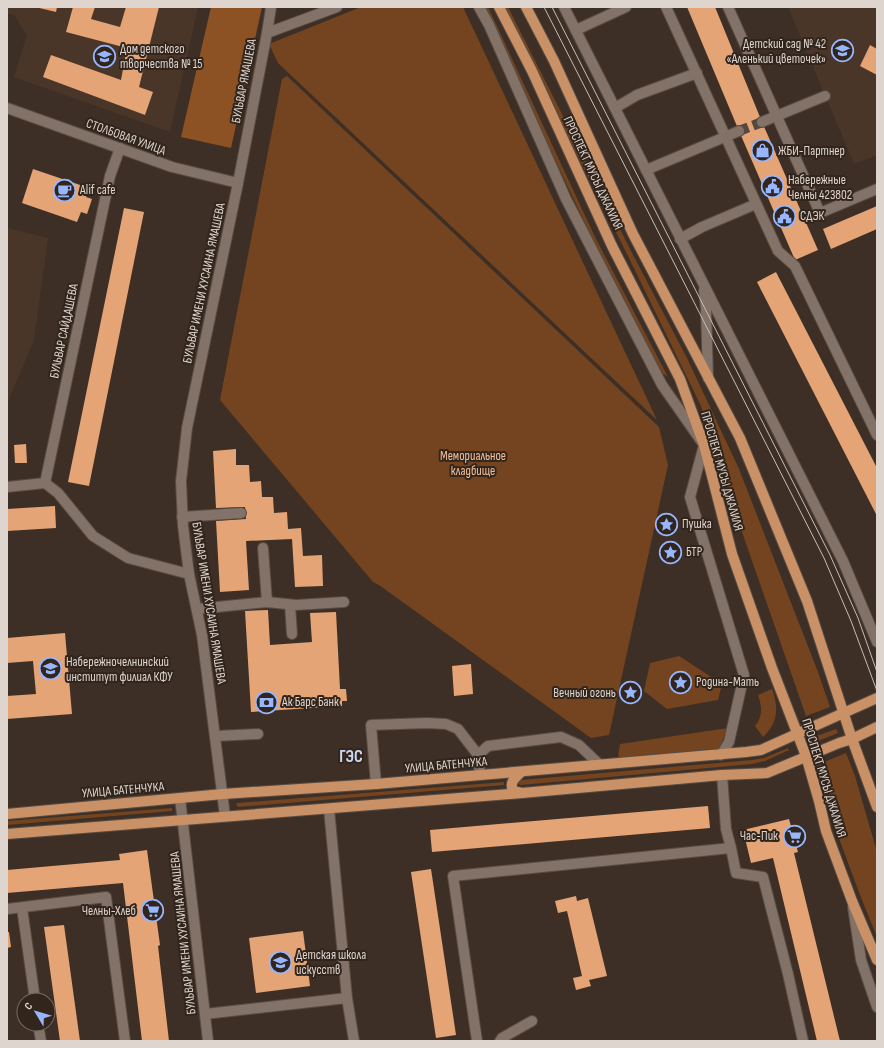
<svg xmlns="http://www.w3.org/2000/svg" width="884" height="1048" font-family="'Sofia Sans Condensed',sans-serif">
<style>
.built{fill:#4a3629}
.green{fill:#73441f}
.forest{fill:#8c5224}
.building{fill:#e4a476}
.lines{fill:none;stroke-linecap:round;stroke-linejoin:round}
.minor-tunnel{stroke:#55483e;stroke-width:10;stroke-dasharray:10 5;stroke-linecap:butt}
.minor-casing{stroke:#574c44;stroke-width:12}
.major-casing{stroke:#574c44;stroke-width:12}
.minor{stroke:#827267;stroke-width:10}
.major{stroke:#cb9166;stroke-width:10}
.tram{stroke:#c7bdb7;stroke-width:1}
.labels{text-anchor:middle;dominant-baseline:central;stroke-width:4;stroke-linejoin:round;paint-order:stroke}
.poi-label{font-size:13px;fill:#ded5cf;stroke:#32251c;text-anchor:start}
.street-label{font-size:13px;fill:#ded5cf;stroke:#32251c}
.park-label{font-size:13px;fill:#f3c09c;stroke:#32251c}
.district-label{font-size:17px;font-weight:bold;fill:#cddaf5;stroke:#32251c}
</style>
<rect width="100%" height="100%" fill="#3d2f25"/>
<g class="built">
<polygon points="7,7 198,7 170,132 14,77 27,35 14,15 7,13"/>
<polygon points="788,7 877,7 877,155 854,164"/>
<polygon points="7,228 48,238 34,340 7,404"/>
</g>
<g class="green">
<polygon points="361,7 463,7 657,420 278,63 269,44"/>
<polygon points="483,7 488,7 595,237 668,377 660,372 593,240"/>
<polygon points="503,7 508,7 631,251 687,358 739,469 818,672 830,707 806,716 727,489 701,406 627,254"/>
<polygon points="287,76 659,427 668,465 609,735 591,738 379,585 373,582 220,400 282,79"/>
<polygon points="679,656 722,684 718,700 667,709 644,691 650,663"/>
<path d="M772,689C779,708 778,723 763,737L755,726C763,716 762,707 758,695Z"/>
<polygon points="728,728 718,751 618,758 620,744"/>
<polygon points="836,729 838,733 813,743 811,738"/>
<polygon points="788,748 789,750 765,761 752,764 521,785 518,784 518,781 521,780 752,760 764,758"/>
<polygon points="846,753 855,776 877,852 877,937 860,895 837,833 817,765"/>
<polygon points="504,782 504,785 238,807 236,804 237,803"/>
<polygon points="172,808 172,811 7,825 7,821"/>
</g>
<polygon class="forest" points="211,7 262,7 231,148 181,137"/>
<g class="building">
<polygon points="35,7 57,7 56,12"/>
<polygon points="73,7 95,7 91,19 120,27 126,7 159,7 139,87 153,92 145,115 43,77 51,55 121,80 127,48 66,32"/>
<polygon points="687,7 715,7 762,122 818,250 795,260 739,131"/>
<polygon points="870,45 877,49 877,75 860,66"/>
<polygon points="33,169 89,188 86,197 92,199 87,214 81,212 77,222 22,203"/>
<polygon points="877,206 877,229 831,249 823,229"/>
<polygon points="124,208 144,212 89,486 68,482"/>
<polygon points="776,272 877,468 877,516 757,282"/>
<polygon points="26,444 27,463 15,463 14,445"/>
<polygon points="236,449 236,465 249,465 250,482 261,481 262,497 273,497 274,513 287,512 288,529 301,528 303,556 322,555 323,586 295,587 292,539 246,541 249,590 220,592 216,521 246,519 245,507 216,508 213,451"/>
<polygon points="55,506 56,528 7,531 7,509"/>
<polygon points="268,610 270,645 312,642 310,613 336,612 340,689 346,689 347,701 342,701 342,706 251,712 245,611"/>
<polygon points="65,633 72,714 7,719 7,696 36,694 33,661 7,663 7,638"/>
<polygon points="471,664 473,694 454,696 452,666"/>
<polygon points="708,806 710,828 432,852 430,830"/>
<polygon points="789,819 798,852 794,853 840,1041 817,1041 773,858 751,863 743,830"/>
<polygon points="147,850 160,945 158,946 169,1041 142,1041 123,883 7,893 7,870 120,860 119,854"/>
<polygon points="431,869 456,1035 436,1038 411,872"/>
<polygon points="576,896 577,901 588,898 607,976 589,980 591,986 576,990 573,978 582,976 567,911 558,913 555,901"/>
<polygon points="64,925 80,1041 60,1041 44,927"/>
<polygon points="303,931 310,986 256,993 249,938"/>
<polygon points="7,932 9,932 11,947 7,948"/>
</g>
<g class="lines">
<polyline class="minor-tunnel" points="739,131 762,122"/>
<defs>
<g id="minor">
<polyline points="479,7 489,25 566,199 662,385 704,445 690,497 744,675 729,742 721,755"/>
<polyline points="564,7 843,561 877,642"/>
<polyline points="666,7 778,251 795,266 877,435"/>
<polyline points="728,7 820,213 877,189"/>
<polyline points="576,30 626,7"/>
<polyline points="267,33 271,7"/>
<polyline points="7,108 172,167 238,183"/>
<polyline points="615,108 637,95 697,73"/>
<polyline points="762,122 825,96"/>
<polyline points="646,170 739,131"/>
<polyline points="680,239 702,227 756,204"/>
<polyline points="704,290 706,309 708,378"/>
<polyline points="45,483 58,493 93,536 128,558 189,574"/>
<polyline points="7,487 45,483 110,176 120,148"/>
<polyline points="182,517 241,513"/>
<polyline points="263,548 267,602"/>
<polyline points="290,605 292,634"/>
<polyline points="197,609 267,602 296,605 344,602"/>
<polyline points="216,736 258,734"/>
<polyline points="478,755 488,746 561,737 579,745 599,764"/>
<polyline points="376,784 371,725 427,723 446,724 458,729 478,755 480,774"/>
<polyline points="180,798 208,1041"/>
<polyline points="329,809 347,998 354,1041"/>
<polyline points="225,816 202,635 189,574 183,526 181,481 187,428 238,183 267,33 337,7"/>
<polyline points="731,848 736,873 763,877 788,974 803,1041"/>
<polyline points="853,907 861,960 877,1007"/>
<polyline points="22,908 35,1000"/>
<polyline points="7,909 106,897 125,1041"/>
<polyline points="205,1014 347,998"/>
<polyline points="38,1024 41,1041"/>
<polyline points="477,1041 453,876 731,848 726,829 722,775"/>
<polyline points="500,1041 502,1038 532,1021"/>
</g>
<g id="major">
<polyline points="499,7 532,71 612,246 680,379 704,445 732,554 772,668 806,756 819,801 826,831 852,901 877,960"/>
<polyline points="526,7 554,61 633,234 740,438 807,601 852,739 877,807"/>
<path d="M521,772C515,778 509,782 513,791L522,793"/>
<polyline points="7,814 223,794 376,784 746,752 761,750 877,698"/>
<polyline points="7,834 522,793 722,775 767,773 839,743 852,739 877,727"/>
</g>
</defs>
<use href="#minor" class="minor-casing"/>
<use href="#major" class="major-casing"/>
<use href="#minor" class="minor"/>
<use href="#major" class="major"/>
<g class="tram">
<polyline points="544,7 824,558 851,621 877,691"/>
<polyline points="552,7 830,555 858,618 877,672"/>
</g>
</g>
<defs>
<symbol id="school-ring" viewBox="-11 -11 22 22"><circle r="9.5" fill="#32251c" stroke="#97b6fd" stroke-width="1.5"/><path d="M0-5L7-2L0 1L-7-2ZM-4 1L0 2.5L4 1V4Q0 6-4 4Z" fill="#97b6fd"/></symbol>
<symbol id="shop-ring" viewBox="-11 -11 22 22"><circle r="9.5" fill="#32251c" stroke="#97b6fd" stroke-width="1.5"/><path d="M-5-2.5h2.3a2.7 3.5 0 0 1 5.4 0H5L5.5 6h-11ZM-1.5-2.5h3a1.5 2.3 0 0 0-3 0Z" fill="#97b6fd"/></symbol>
<symbol id="civic-ring" viewBox="-11 -11 22 22"><circle r="9.5" fill="#32251c" stroke="#97b6fd" stroke-width="1.5"/><path d="M-.6-6.5H3V-4.5H.6V-3L4-1V1h2V6H-6V1h2V-1L-.6-3ZM-1.2 2.5V6h2.4V2.5Z" fill="#97b6fd"/></symbol>
<symbol id="cafe-ring" viewBox="-11 -11 22 22"><circle r="9.5" fill="#32251c" stroke="#97b6fd" stroke-width="1.5"/><path d="M-5.5-4.5H6V0H3Q3 3.5 0 3.5H-2.5Q-5.5 3.5-5.5 0ZM3-3.2v2h1.7v-2ZM-6 4.5H4V6H-6Z" fill="#97b6fd"/></symbol>
<symbol id="sight-ring" viewBox="-11 -11 22 22"><circle r="9.5" fill="#32251c" stroke="#97b6fd" stroke-width="1.5"/><path d="M0-6L1.8-2.2L6-1.7L2.9 1.2L3.7 5.4L0 3.3L-3.7 5.4L-2.9 1.2L-6-1.7L-1.8-2.2Z" fill="#97b6fd"/></symbol>
<symbol id="university-ring" viewBox="-11 -11 22 22"><circle r="9.5" fill="#32251c" stroke="#97b6fd" stroke-width="1.5"/><path d="M0-5L7-2L0 1L-7-2ZM-4 1L0 2.5L4 1V4Q0 6-4 4Z" fill="#97b6fd"/></symbol>
<symbol id="bank-ring" viewBox="-11 -11 22 22"><circle r="9.5" fill="#32251c" stroke="#97b6fd" stroke-width="1.5"/><path d="M-6-4H6V4H-6ZM0-2.3a2.3 2.3 0 1 0 0 4.6a2.3 2.3 0 1 0 0-4.6Z" fill="#97b6fd"/></symbol>
<symbol id="supermarket-ring" viewBox="-11 -11 22 22"><circle r="9.5" fill="#32251c" stroke="#97b6fd" stroke-width="1.5"/><path d="M-6-5.5h2.5l.6 2H6L4.5 2H-2.5L-4.4-4H-6ZM-1.5 3.2a1.3 1.3 0 1 0 .1 0ZM3 3.2a1.3 1.3 0 1 0 .1 0Z" fill="#97b6fd"/></symbol>
</defs>
<g fill-rule="evenodd">
<use href="#school-ring" x="830" y="38" width="25" height="25"/>
<use href="#school-ring" x="92" y="44" width="25" height="25"/>
<use href="#shop-ring" x="750" y="138" width="25" height="25"/>
<use href="#civic-ring" x="760" y="174" width="25" height="25"/>
<use href="#cafe-ring" x="52" y="178" width="25" height="25"/>
<use href="#civic-ring" x="772" y="204" width="25" height="25"/>
<use href="#sight-ring" x="654" y="512" width="25" height="25"/>
<use href="#sight-ring" x="658" y="540" width="25" height="25"/>
<use href="#university-ring" x="38" y="656" width="25" height="25"/>
<use href="#sight-ring" x="668" y="670" width="25" height="25"/>
<use href="#sight-ring" x="618" y="680" width="25" height="25"/>
<use href="#bank-ring" x="254" y="690" width="25" height="25"/>
<use href="#supermarket-ring" x="782" y="824" width="25" height="25"/>
<use href="#supermarket-ring" x="140" y="898" width="25" height="25"/>
<use href="#school-ring" x="268" y="950" width="25" height="25"/>
</g>
<g class="labels">
<g class="poi-label">
<text x="826" y="44" text-anchor="end">Детский сад № 42<tspan x="826" dy="15">«Аленький цветочек»</tspan></text>
<text x="120" y="49">Дом детского<tspan x="120" dy="15">творчества № 15</tspan></text>
<text x="778" y="151">ЖБИ-Партнер</text>
<text x="788" y="180">Набережные<tspan x="788" dy="15">Челны 423802</tspan></text>
<text x="80" y="190">Alif cafe</text>
<text x="800" y="216">СДЭК</text>
<text x="682" y="524">Пушка</text>
<text x="686" y="552">БТР</text>
<text x="66" y="662">Набережночелнинский<tspan x="66" dy="15">институт филиал КФУ</tspan></text>
<text x="696" y="682">Родина-Мать</text>
<text x="616" y="693" text-anchor="end">Вечный огонь</text>
<text x="282" y="702">Ак Барс Банк</text>
<text x="778" y="836" text-anchor="end">Час-Пик</text>
<text x="136" y="911" text-anchor="end">Челны-Хлеб</text>
<text x="296" y="955">Детская школа<tspan x="296" dy="15">искусств</tspan></text>
</g>
<g class="street-label">
<text transform="translate(244 81) rotate(-79)">БУЛЬВАР ЯМАШЕВА</text>
<text transform="translate(126 137) rotate(20)">СТОЛБОВАЯ УЛИЦА</text>
<text transform="translate(593 173) rotate(65)">ПРОСПЕКТ МУСЫ ДЖАЛИЛЯ</text>
<text transform="translate(204 283) rotate(-78)">БУЛЬВАР ИМЕНИ ХУСАИНА ЯМАШЕВА</text>
<text transform="translate(64 331) rotate(-78)">БУЛЬВАР САЙДАШЕВА</text>
<text transform="translate(722 471) rotate(74)">ПРОСПЕКТ МУСЫ ДЖАЛИЛЯ</text>
<text transform="translate(209 603) rotate(81)">БУЛЬВАР ИМЕНИ ХУСАИНА ЯМАШЕВА</text>
<text transform="translate(446 765) rotate(-5)">УЛИЦА БАТЕНЧУКА</text>
<text transform="translate(824 778) rotate(73)">ПРОСПЕКТ МУСЫ ДЖАЛИЛЯ</text>
<text transform="translate(123 790) rotate(-5)">УЛИЦА БАТЕНЧУКА</text>
<text transform="translate(183 933) rotate(-96)">БУЛЬВАР ИМЕНИ ХУСАИНА ЯМАШЕВА</text>
</g>
<g class="park-label">
<text x="473" y="456">Мемориальное<tspan x="473" dy="15">кладбище</tspan></text>
</g>
<g class="district-label">
<text x="351" y="757">ГЭС</text>
</g>
</g>
<rect width="884" height="1048" fill="none" stroke="#ded5cf" stroke-width="16"/>
<g transform="translate(36 1012) rotate(308)"><circle r="19" fill="#32251c" stroke="#776b64"/>
<path d="M0-3L7 15L0 10L-7 15Z" fill="#97b6fd"/>
<text y="-6" font-size="11" font-weight="bold" text-anchor="middle" fill="#ded5cf">С</text>
</g>
</svg>
